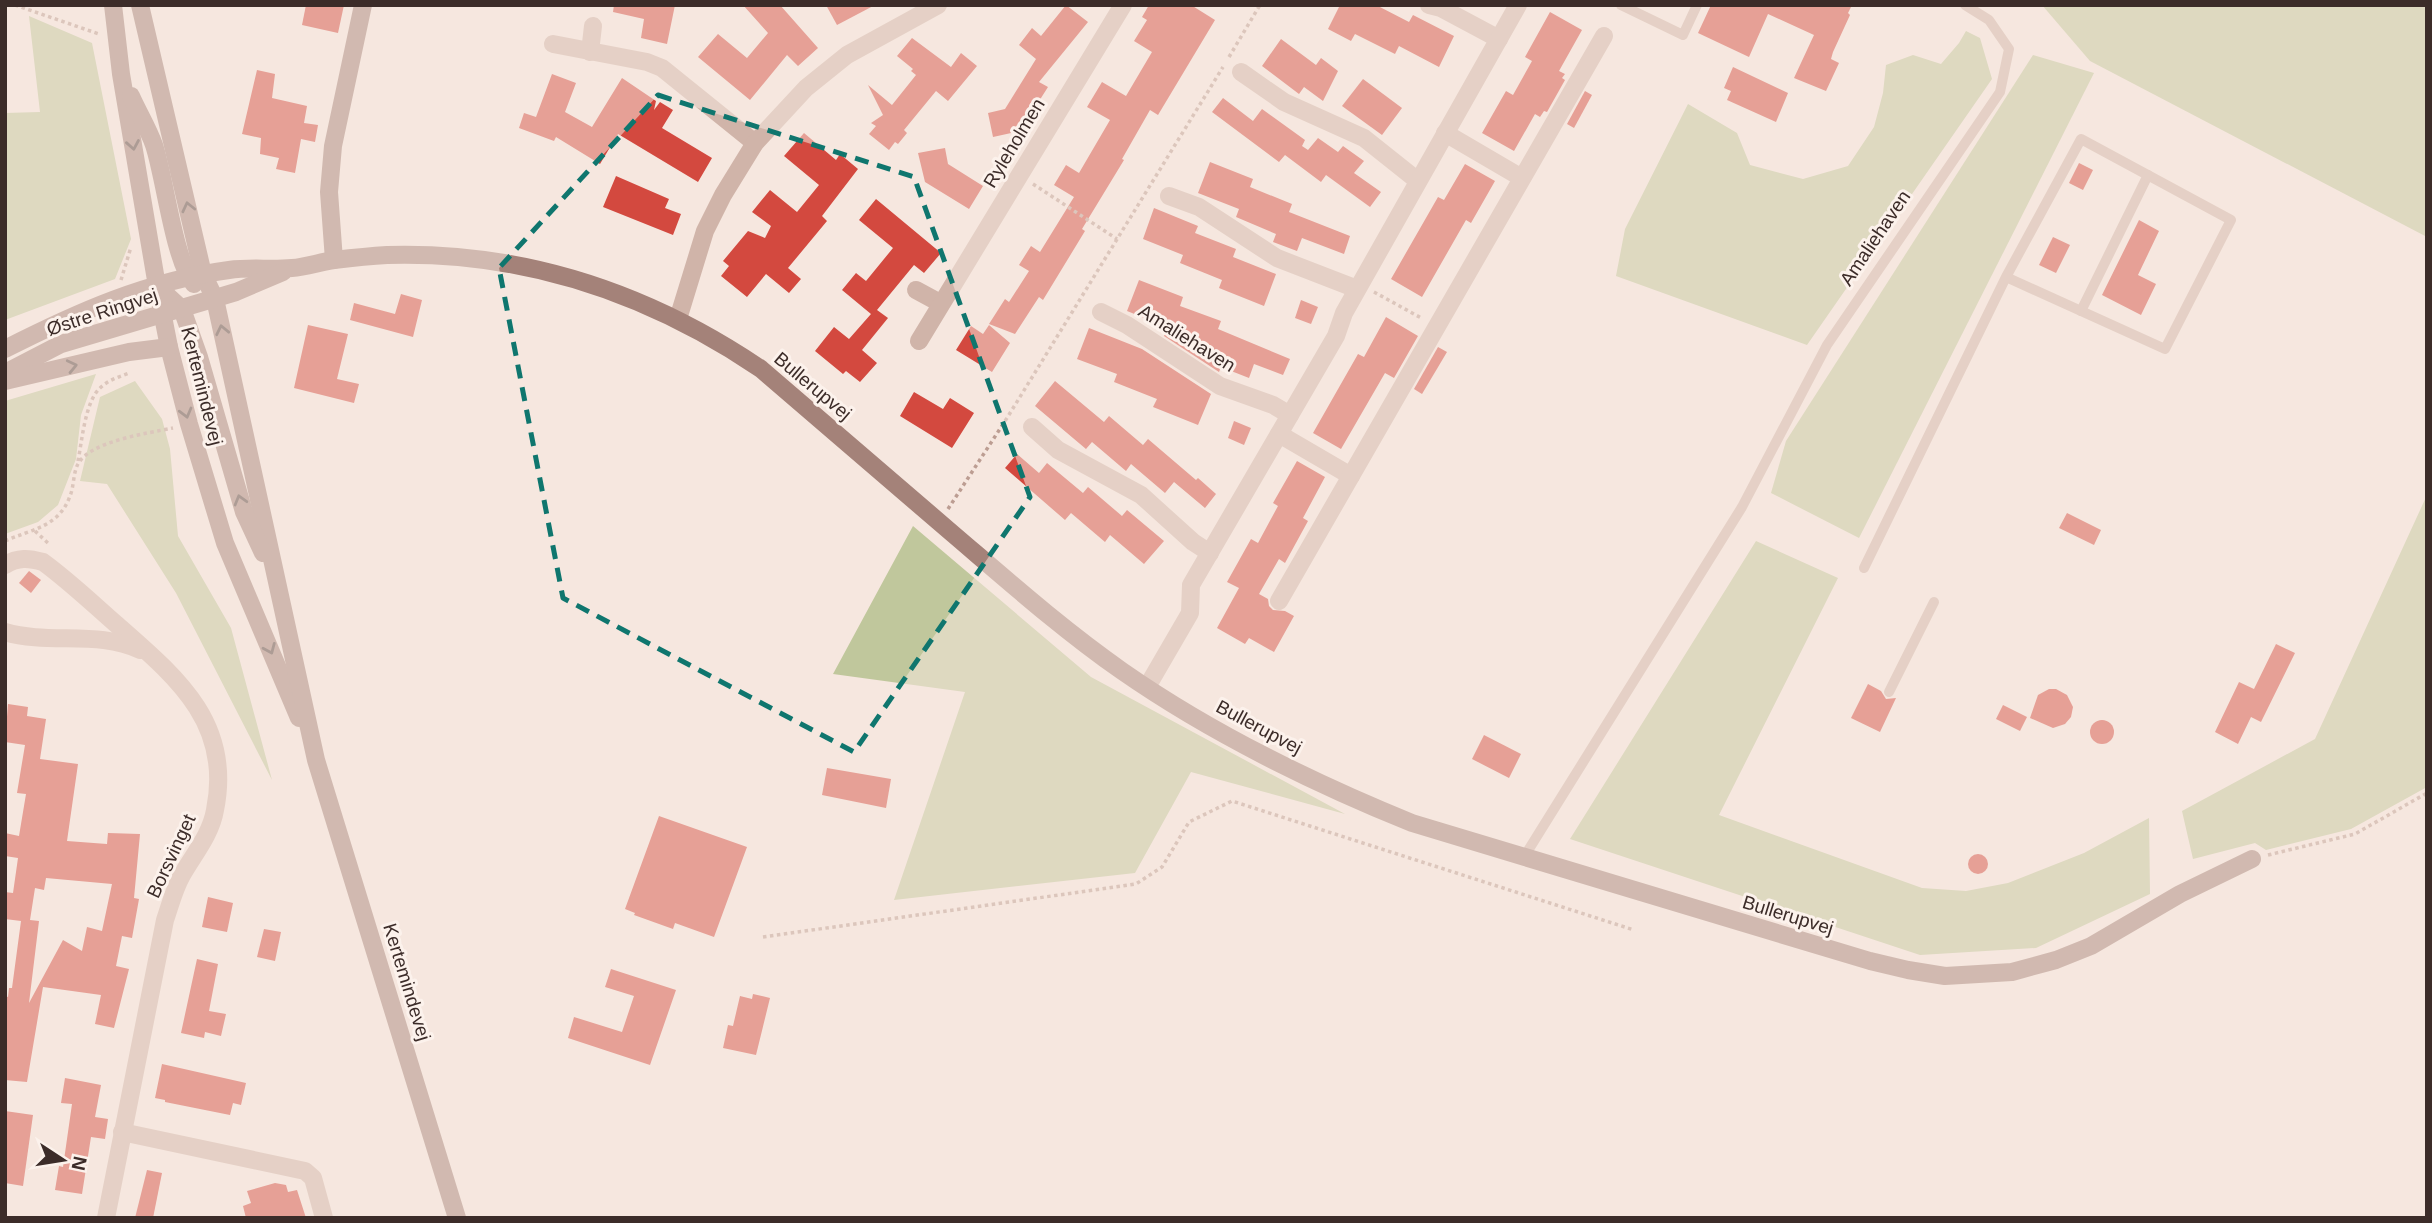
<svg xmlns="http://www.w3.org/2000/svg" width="2432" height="1223" font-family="Arial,sans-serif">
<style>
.green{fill:#c0c79c}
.building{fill:#d3493f;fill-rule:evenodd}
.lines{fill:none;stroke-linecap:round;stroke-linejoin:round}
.path{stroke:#bc9d92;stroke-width:3.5;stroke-dasharray:3.5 3.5;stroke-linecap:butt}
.lane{stroke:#d0b4a9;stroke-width:10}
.street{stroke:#d0b4a9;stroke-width:18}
.secondary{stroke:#a48279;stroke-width:18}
.oneway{stroke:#56423d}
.marked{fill:none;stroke:#0f766e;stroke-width:5;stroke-dasharray:14 9;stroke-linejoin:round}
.labels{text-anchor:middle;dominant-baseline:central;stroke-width:6;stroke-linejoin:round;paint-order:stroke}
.street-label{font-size:19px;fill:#3c2c29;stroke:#fcf2ec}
</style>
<rect width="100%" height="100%" fill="#f6e7df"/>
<g class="green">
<polygon points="2042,5 2427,5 2427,237 2090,61"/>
<polygon points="29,16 92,43 131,239 115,279 5,320 5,113 40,112"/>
<polygon points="1966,31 1980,38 1992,79 1807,345 1616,276 1625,229 1688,104 1737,133 1750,165 1803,179 1848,166 1874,127 1883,93 1886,65 1913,55 1941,64 1959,43"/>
<polygon points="2033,55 2094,73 1859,538 1771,493 1786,441"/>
<polygon points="96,374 81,415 76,459 58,505 38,522 5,534 5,401"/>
<polygon points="135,381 162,419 170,449 178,536 231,628 272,780 176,593 107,484 80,481 100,397"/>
<polygon points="2427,495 2427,787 2351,829 2266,850 2255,843 2193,859 2182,811 2315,739"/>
<polygon points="913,526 1091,677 1345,814 1191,772 1135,873 894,900 965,692 833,674"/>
<polygon points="1756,541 1838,578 1719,815 1922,888 1966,891 2008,883 2084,853 2149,818 2150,894 2036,948 1920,955 1570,839"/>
</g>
<g class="building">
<polygon points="306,5 344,5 338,33 302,25"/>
<polygon points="614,5 675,5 667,44 641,38 644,19 613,12"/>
<polygon points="743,5 780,5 818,48 798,66 787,55 750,100 698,57 718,34 747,58 768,33"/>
<polygon points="826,5 875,5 837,25"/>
<polygon points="1066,5 1088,22 1039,82 1048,87 1020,131 993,137 988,113 1005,109 1036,59 1019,45 1032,28 1041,36"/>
<polygon points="1149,5 1191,5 1215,20 1158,115 1150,110 1122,159 1124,160 1082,229 1085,231 1043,300 1039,297 1015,334 989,324 1005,299 1009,302 1029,271 1019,265 1031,246 1040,252 1074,197 1054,185 1066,165 1079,173 1110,120 1087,107 1102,82 1126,96 1152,52 1134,41 1147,20 1142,17"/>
<polygon points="1340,5 1376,5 1409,22 1413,15 1454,36 1439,67 1399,46 1395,54 1355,34 1351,41 1328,29"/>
<polygon points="1711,5 1852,5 1848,13 1850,15 1833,52 1831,59 1839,63 1826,91 1794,78 1814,35 1768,14 1749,57 1698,33"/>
<polygon points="1550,12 1582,30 1559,71 1565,74 1562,78 1565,80 1547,112 1544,111 1540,117 1535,114 1514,151 1482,133 1506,91 1513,95 1532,61 1525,57"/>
<polygon points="912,38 951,67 961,53 977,66 948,101 936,91 904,130 907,133 898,144 895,142 889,150 869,134 876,126 871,123 883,115 868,85 892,105 916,75 911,71 913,69 897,56"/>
<polygon points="1281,39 1316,65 1321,58 1338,71 1323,101 1304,87 1299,94 1262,66"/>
<polygon points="1733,67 1788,93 1776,122 1727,100 1731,91 1724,88"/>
<polygon points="257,70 275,74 272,98 307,106 304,123 318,125 315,142 301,139 295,173 276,169 279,158 260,154 261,138 242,134"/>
<polygon points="552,74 576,83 565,112 592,127 622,78 656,101 654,110 660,102 673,110 662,128 712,158 698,182 618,134 600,164 556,137 554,141 519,128 524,113 536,117"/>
<polygon points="1363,79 1402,108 1382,135 1342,106"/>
<polygon points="1585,91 1592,95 1574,128 1567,124"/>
<polygon points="1223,98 1253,121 1262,109 1305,140 1302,146 1308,150 1318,138 1338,152 1343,146 1364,161 1354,173 1381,192 1370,207 1326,175 1321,182 1285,155 1279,162 1212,112"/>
<polygon points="804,133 836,160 840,154 858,169 822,216 827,221 788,268 801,279 789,293 766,274 747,297 721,276 729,266 723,261 748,231 765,238 771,226 752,212 770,190 797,212 819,185 784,156"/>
<polygon points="945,148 948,164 983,186 969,209 925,182 918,153"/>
<polygon points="1210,162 1253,179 1250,187 1292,204 1289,212 1350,236 1344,254 1302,238 1297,251 1273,242 1276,234 1236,217 1239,209 1198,193"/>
<polygon points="2079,163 2093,170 2083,190 2069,183"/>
<polygon points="1465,164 1495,181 1471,223 1466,220 1422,297 1391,279 1438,197 1444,200"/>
<polygon points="616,176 669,199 665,208 681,214 673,235 603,207"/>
<polygon points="876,199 941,253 924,273 914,265 877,310 888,318 862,350 877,363 860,382 846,371 843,374 815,351 834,327 849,339 871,314 842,290 856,273 866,281 893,248 859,220"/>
<polygon points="1154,208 1198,226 1195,233 1236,249 1233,257 1276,274 1264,306 1219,288 1222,280 1180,263 1183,255 1143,239"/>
<polygon points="2139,220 2159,231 2138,275 2156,284 2141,315 2102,295"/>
<polygon points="2053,237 2070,245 2056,273 2039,265"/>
<polygon points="1139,280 1183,297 1180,306 1221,321 1218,329 1290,359 1283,375 1254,364 1249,378 1221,367 1219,372 1164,336 1167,327 1127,311"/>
<polygon points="401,294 422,300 413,337 350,320 354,303 395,314"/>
<polygon points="1301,300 1318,307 1311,324 1295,318"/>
<polygon points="1386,317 1418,336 1394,378 1385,373 1341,449 1313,433 1358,354 1364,357"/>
<polygon points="308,325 348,334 337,379 359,384 354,403 294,388"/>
<polygon points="989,325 1010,343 992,372 956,350 971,326 983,334"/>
<polygon points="1089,328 1142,349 1211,394 1198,425 1153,407 1157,399 1114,382 1117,374 1077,359"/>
<polygon points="1438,347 1447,352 1422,394 1414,389"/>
<polygon points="1055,381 1104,422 1109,416 1143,445 1148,439 1196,480 1198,478 1216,494 1205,508 1174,482 1165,493 1131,464 1126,471 1092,442 1086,449 1035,406"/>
<polygon points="914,392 943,409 950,398 974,413 952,448 900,416"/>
<polygon points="1234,421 1251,428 1244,445 1228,438"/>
<polygon points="1017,454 1039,473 1047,463 1083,493 1088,487 1122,516 1127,510 1164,541 1144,564 1110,535 1105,542 1071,513 1065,520 1005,468"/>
<polygon points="1297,461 1325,477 1303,518 1308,521 1285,563 1279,559 1259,594 1268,599 1269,606 1273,610 1285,611 1294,616 1274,652 1249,638 1245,644 1217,628 1239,588 1227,582 1251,539 1258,543 1278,506 1273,503"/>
<polygon points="2067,513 2101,530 2094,545 2059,528"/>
<polygon points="29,571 41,580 31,593 19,583"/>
<polygon points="2276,644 2295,653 2261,722 2251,717 2238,744 2215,732 2239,682 2254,689"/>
<polygon points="1868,684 1881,691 1886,699 1896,698 1880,732 1851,718"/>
<polygon points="2049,689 2056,689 2067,695 2073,707 2071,717 2065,724 2053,728 2030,718 2038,695"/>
<path d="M8,704L28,707L27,716L46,719L40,759L78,764L67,841L107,844L108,833L140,834L134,898L139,899L132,938L122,936L116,966L129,969L114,1028L95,1024L101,995L43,987L27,1082L5,1080V996L8,997L9,988H12L21,921L5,919V892L13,893L18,858L5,856V833L19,836L26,794L17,793L25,745L5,742ZM46,878L112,884L102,931L87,927L82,951L63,940L29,1003L39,921L30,920L35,888L44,890Z"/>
<polygon points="2003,705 2027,717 2020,731 1996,719"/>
<circle cx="2102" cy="732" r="12"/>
<polygon points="1484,735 1521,754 1509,778 1472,759"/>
<polygon points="827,768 891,779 886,808 822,795"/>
<polygon points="659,816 747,847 714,937 675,923 673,929 634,915 635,913 625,909"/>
<circle cx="1978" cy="864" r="10"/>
<polygon points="208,897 233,903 227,932 202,927"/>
<polygon points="264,929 281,932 275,961 257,957"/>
<polygon points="197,959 218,964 209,1011 226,1014 221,1036 205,1032 204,1038 181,1033"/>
<polygon points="611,969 676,990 650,1065 568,1038 574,1017 622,1032 634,996 605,987"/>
<polygon points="753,994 770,998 756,1055 723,1048 728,1025 733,1026 740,996 752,999"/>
<polygon points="162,1064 246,1083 241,1105 233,1103 230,1115 165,1102 165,1100 155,1098"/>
<polygon points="65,1078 101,1085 95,1117 108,1119 105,1139 91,1137 82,1194 55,1190 59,1166 63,1167 72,1104 61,1103"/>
<polygon points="5,1111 33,1115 23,1186 5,1183"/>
<polygon points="147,1170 162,1173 153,1218 135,1218"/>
<polygon points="275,1183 286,1185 288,1192 297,1190 306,1218 246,1218 243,1206 251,1203 247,1191"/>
</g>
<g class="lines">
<g class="path">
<polyline points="15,5 99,34"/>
<polyline points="1229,57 1260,5"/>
<polyline points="1033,184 1117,239"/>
<polyline points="121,280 131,247"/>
<polyline points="1374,292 1423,319"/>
<path d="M78,461C82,441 85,402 100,388C108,380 119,377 129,373"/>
<polyline points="948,509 1007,418 1223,67"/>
<polyline points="35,531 49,544"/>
<path d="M5,541C32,529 59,527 70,496C74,487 73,473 78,464C90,441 149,433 173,428"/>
<polyline points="2268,855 2355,834 2427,793"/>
<polyline points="763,937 1136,884 1162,867 1189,822 1232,801 1634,930"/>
</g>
<g class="lane">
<polyline points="1621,5 1683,35 1697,5"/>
<polyline points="2081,311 2148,175"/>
<polyline points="1864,568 2006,277 2165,349 2231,220 2081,139 2006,277"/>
<polyline points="1889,692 1934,602"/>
<polyline points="1524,857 1742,507 1827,345 2000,92 2009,49 1989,20 1965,5"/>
</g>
<g class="street">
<polyline points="1429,5 1441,8 1499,39"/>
<polyline points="553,44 647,62 662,68 755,143"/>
<polyline points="590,52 593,26"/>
<polyline points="1241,72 1284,102 1364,138 1418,181"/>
<polyline points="1445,133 1522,178"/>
<polyline points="1169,196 1199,207 1277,258 1357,289"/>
<polyline points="916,290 940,303"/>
<polyline points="1101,312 1127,325 1220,386 1273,405 1290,415"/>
<polyline points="678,319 705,231 723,195 755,143 806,88 847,55 938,5"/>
<polyline points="919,341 1123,5"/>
<polyline points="1032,427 1058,450 1141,495 1193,542 1210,553"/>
<polyline points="1279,434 1351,476"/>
<path d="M5,565C18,557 29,558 43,562C69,581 92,603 116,624C175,676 233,722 215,810C211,834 194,854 182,875C174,889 170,906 165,920L106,1218"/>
<polyline points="1279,601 1604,36"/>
<path d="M5,632C49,645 99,630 140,650"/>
<polyline points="1147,687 1190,613 1191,585 1336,336 1344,313 1518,5"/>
<polyline points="122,1132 305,1171 313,1178 324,1218"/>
</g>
<g class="secondary">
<polyline points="113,5 121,74 157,286 169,347 189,424 225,543 299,718"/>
<polyline points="140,5 203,274 215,299 316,760 457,1218"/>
<path d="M131,96C138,112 148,128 154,145C165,178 174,261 194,284"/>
<polyline points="334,260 329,192 333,146 363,5"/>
<polyline points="157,286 182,309 199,357 244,512 263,553"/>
<path d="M5,349C78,312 147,281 229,270C250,267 271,270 292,268C306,267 320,262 334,260C351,258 370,256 387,255C524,251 647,292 761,369C825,424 889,479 953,534C1008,581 1062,629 1122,671C1211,733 1311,782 1412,823L1870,961L1908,970L1945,976L2012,972L2056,960L2091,946L2180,894L2252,859"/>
<polyline points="5,373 61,344 236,292 283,272"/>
<polyline points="5,381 129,352 169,347"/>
</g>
</g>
<defs><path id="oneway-chevron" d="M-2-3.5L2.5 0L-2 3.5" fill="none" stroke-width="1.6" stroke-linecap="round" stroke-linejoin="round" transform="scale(1.75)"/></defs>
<g class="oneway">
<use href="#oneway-chevron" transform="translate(133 145) rotate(80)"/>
<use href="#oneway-chevron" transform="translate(188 207) rotate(-103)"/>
<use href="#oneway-chevron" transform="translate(222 330) rotate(-102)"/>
<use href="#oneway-chevron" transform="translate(72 366) rotate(-13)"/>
<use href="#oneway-chevron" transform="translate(186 413) rotate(75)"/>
<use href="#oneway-chevron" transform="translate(240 500) rotate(-106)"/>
<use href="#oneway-chevron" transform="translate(270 649) rotate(67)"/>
</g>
<path d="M0 0H2432V1223H0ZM658,95L914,177L1030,497L854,752L563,598L499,268Z" fill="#f6e7df" fill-opacity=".55" fill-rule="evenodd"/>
<path class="marked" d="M658,95L914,177L1030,497L854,752L563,598L499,268Z"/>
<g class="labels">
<g class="street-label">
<text transform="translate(1014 143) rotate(-59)">Ryleholmen</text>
<text transform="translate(1875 238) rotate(-56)">Amaliehaven</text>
<text transform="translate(102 312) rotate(-18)">Østre Ringvej</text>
<text transform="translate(1187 338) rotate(32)">Amaliehaven</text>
<text transform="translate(202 386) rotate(76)">Kertemindevej</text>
<text transform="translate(813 386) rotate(40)">Bullerupvej</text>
<text transform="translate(1259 727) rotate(28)">Bullerupvej</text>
<text transform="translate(171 856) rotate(-65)">Borsvinget</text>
<text transform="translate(1788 915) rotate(17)">Bullerupvej</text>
<text transform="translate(407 982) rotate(73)">Kertemindevej</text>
</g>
</g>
<rect width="2432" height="1223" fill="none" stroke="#3c2c29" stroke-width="14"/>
<g transform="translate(63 1160) rotate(102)" stroke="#fcf2ec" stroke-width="5" paint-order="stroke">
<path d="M0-5L12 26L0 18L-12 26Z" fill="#3c2c29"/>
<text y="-10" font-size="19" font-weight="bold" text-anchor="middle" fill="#3c2c29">N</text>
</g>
</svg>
